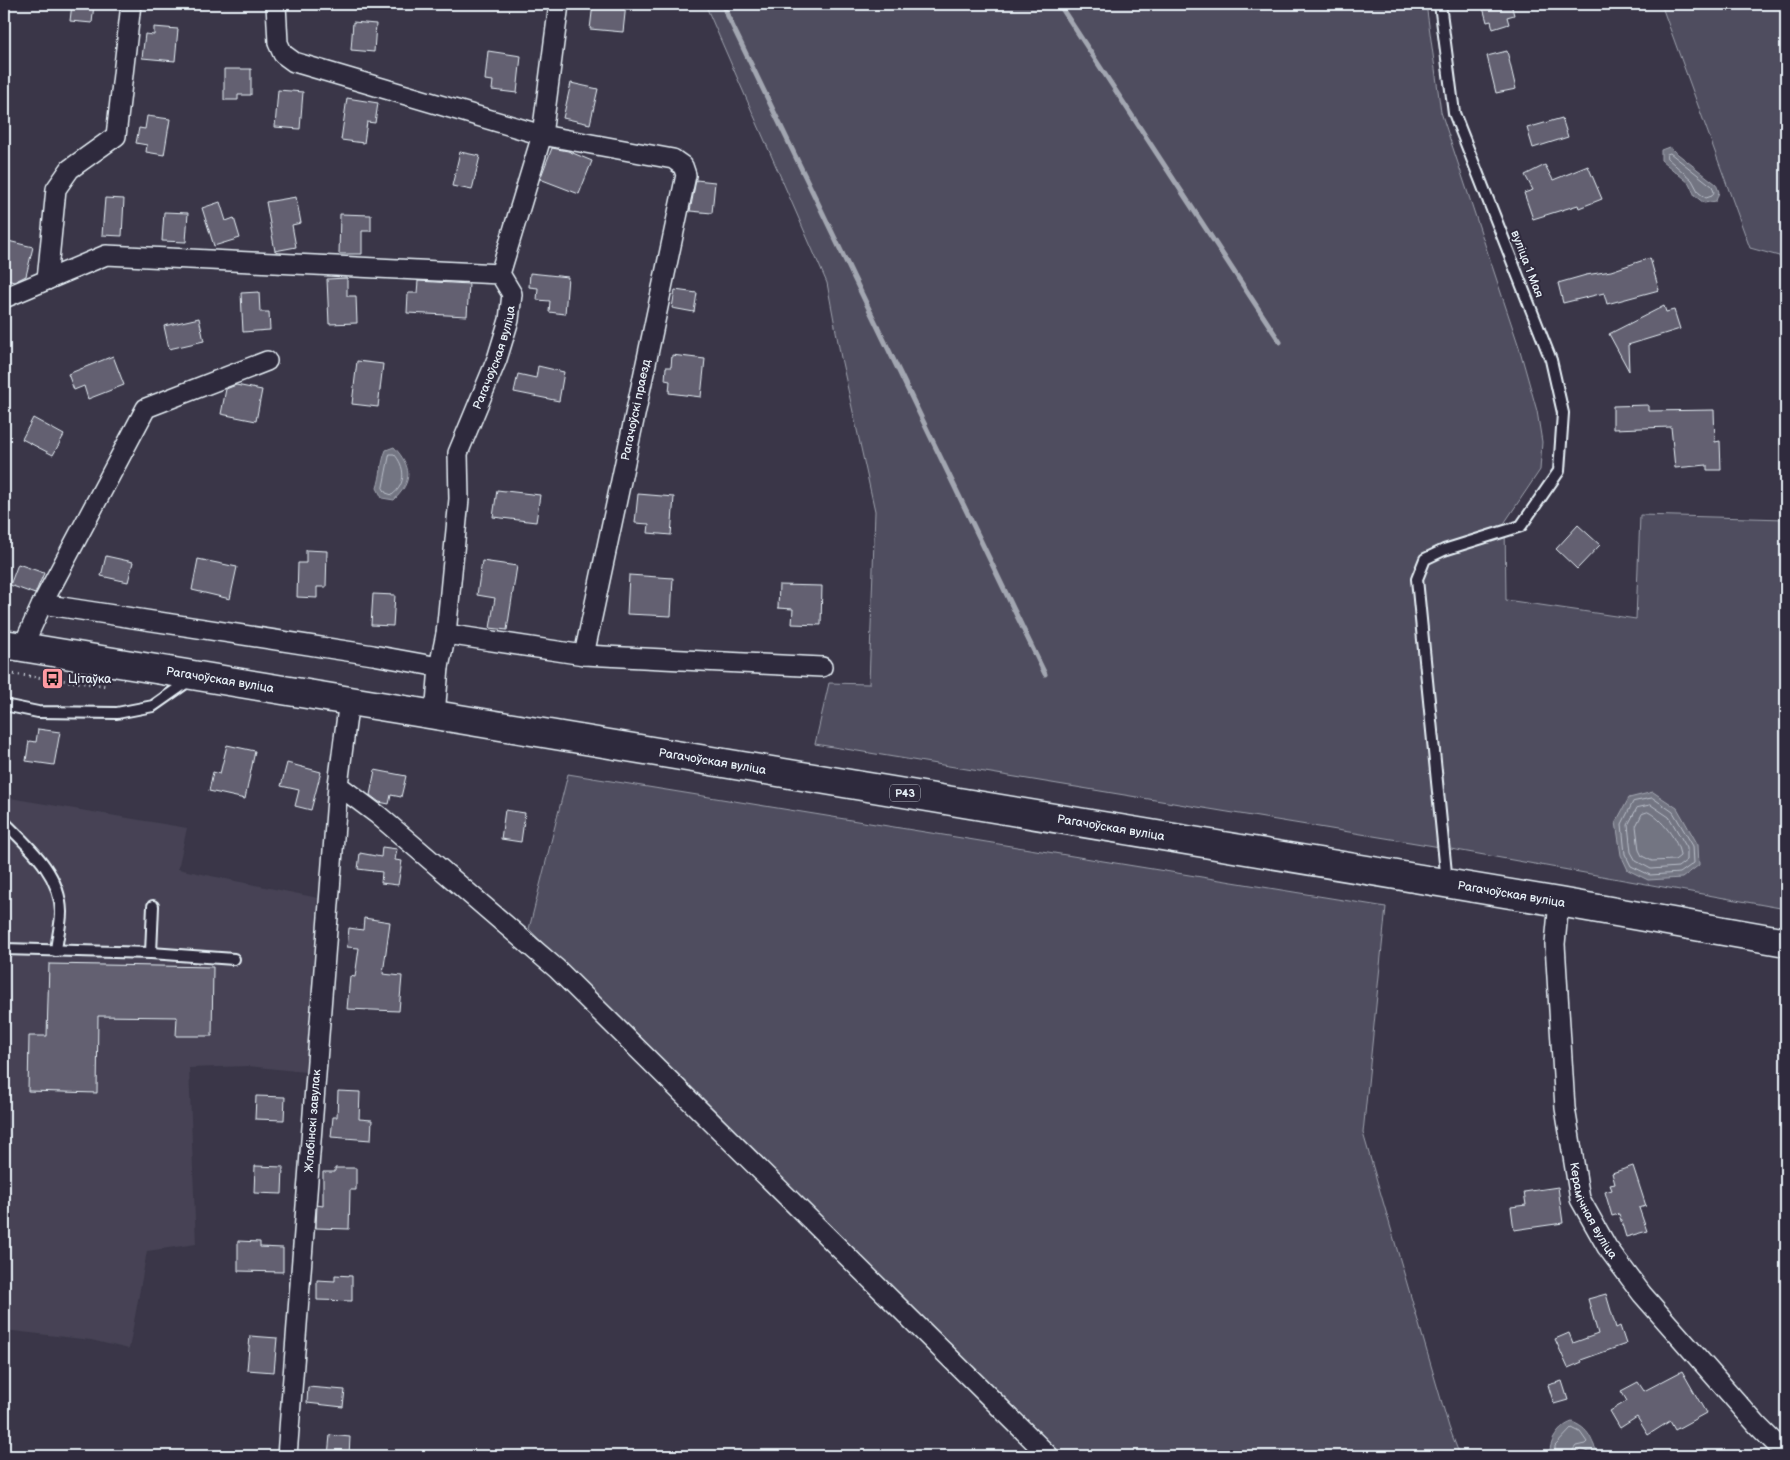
<svg xmlns="http://www.w3.org/2000/svg" width="1790" height="1460" font-family="'Balsamiq Sans',sans-serif">
<style>
.built{fill:#464354}
.green{fill:#504e5f;stroke:#9ca0ac}
.water{fill:#737482;stroke:#a2a6b1}
.lines{fill:none;stroke-linecap:round;stroke-linejoin:round}
.shore{stroke:#b9bfc9;stroke-width:1}
.stream{stroke:#a2a6b1;stroke-width:5}
.building{fill:#636171;stroke:#e8f1f8}
.lane-casing{stroke:#e8f1f8;stroke-width:14}
.street-casing{stroke:#e8f1f8;stroke-width:22}
.primary-casing{stroke:#e8f1f8;stroke-width:31}
.path{stroke:#e8f1f8;stroke-width:3;stroke-dasharray:1 4;stroke-linecap:butt}
.lane{stroke:#2f2a3d;stroke-width:10}
.street{stroke:#2f2a3d;stroke-width:19}
.primary{stroke:#2f2a3d;stroke-width:28}
.labels{text-anchor:middle;dominant-baseline:central;stroke-width:4;stroke-linejoin:round;paint-order:stroke}
.shield{fill:#2f2a3d;stroke:#b0b5c0;stroke-width:1}
.shield-label{font-size:11px;font-weight:bold;fill:#e8f1f8}
.street-label{font-size:12px;fill:#e8f1f8;stroke:#2f2a3d}
.poi-label{font-size:12px;fill:#e8f1f8;stroke:#2f2a3d;text-anchor:start}
</style>
<rect width="100%" height="100%" fill="#3a3648"/>
<filter id="ink" filterUnits="userSpaceOnUse"><feTurbulence type="fractalNoise" baseFrequency=".02" numOctaves="2"/><feDisplacementMap in="SourceGraphic" scale="10" xChannelSelector="R" yChannelSelector="G"/><feConvolveMatrix kernelMatrix="1 2 1 2 8 2 1 2 1" color-interpolation-filters="sRGB"/></filter>
<g filter="url(#ink)">
<polygon class="built" points="4,797 187,828 178,869 318,898 305,1072 248,1066 189,1068 196,1244 147,1251 129,1349 91,1340 4,1330"/>
<g class="green">
<polygon points="705,4 1426,4 1441,112 1519,347 1537,411 1542,442 1540,470 1505,522 1506,600 1636,619 1640,515 1786,519 1786,909 1434,846 815,744 829,683 869,684 875,511 841,358 827,283"/>
<polygon points="1661,4 1786,4 1786,275 1779,256 1750,248"/>
<polygon points="568,774 1386,907 1363,1133 1449,1427 1460,1456 1051,1456 992,1399 529,929"/>
</g>
<g class="water">
<polygon points="1669,147 1716,184 1719,192 1716,201 1704,203 1695,196 1689,183 1661,160 1661,150"/>
<path d="M394,447C412,467 413,481 394,500L382,498L377,488C381,476 381,462 386,450Z"/>
<polygon points="1653,792 1677,808 1698,845 1699,865 1682,878 1648,880 1628,870 1621,855 1616,822 1629,798"/>
<path d="M1572,1422C1595,1431 1589,1445 1602,1456H1591L1588,1452L1580,1449L1575,1456H1550C1548,1443 1559,1426 1572,1422Z"/>
</g>
<g class="lines">
<g class="shore">
<polygon points="1667,154 1670,153 1712,186 1714,192 1712,196 1706,198 1699,193 1692,180 1667,158"/>
<path d="M390,454H394C405,466 407,484 392,495L386,493L383,488Z"/>
<polygon points="1653,798 1673,812 1693,846 1694,863 1680,873 1650,875 1631,866 1625,854 1622,824 1633,802"/>
<polygon points="1651,805 1669,817 1687,848 1687,860 1678,867 1651,869 1636,861 1631,852 1628,825 1637,808"/>
<path d="M1648,812C1661,818 1679,841 1680,856L1675,860L1652,861L1642,856L1639,850L1636,826L1642,814Z"/>
<polyline points="1555,1456 1555,1446 1572,1428 1580,1432 1587,1442 1585,1444 1576,1446 1573,1450 1571,1456"/>
</g>
<g class="stream">
<polyline points="722,4 1045,674"/>
<polyline points="1059,4 1280,342"/>
</g>
</g>
<g class="building">
<polygon points="72,4 94,4 92,23 70,21"/>
<polygon points="593,4 626,4 623,32 590,29"/>
<polygon points="1482,4 1511,4 1514,15 1507,17 1509,24 1493,29 1491,21 1487,22"/>
<polygon points="353,22 376,24 374,52 351,50"/>
<polygon points="154,27 178,29 175,61 142,58 145,34 154,35"/>
<polygon points="488,51 521,56 517,93 492,90 493,81 485,80"/>
<polygon points="1507,51 1516,89 1496,93 1487,56"/>
<polygon points="224,69 251,69 251,95 238,95 238,100 224,100"/>
<polygon points="571,83 598,89 590,124 563,118"/>
<polygon points="278,90 303,92 300,129 275,127"/>
<polygon points="347,98 378,103 375,123 367,122 364,143 341,140"/>
<polygon points="147,116 170,119 164,155 146,152 147,145 136,143 139,128 145,129"/>
<polygon points="1562,118 1568,137 1533,148 1527,128"/>
<polygon points="552,148 568,151 592,161 579,194 540,179"/>
<polygon points="460,152 480,156 472,190 452,186"/>
<polygon points="1545,165 1553,180 1588,166 1602,199 1579,208 1578,205 1533,219 1524,193 1533,190 1525,175"/>
<polygon points="696,180 715,182 712,213 690,211"/>
<polygon points="296,197 301,223 292,225 296,247 275,251 266,202"/>
<polygon points="105,198 124,199 122,236 102,235"/>
<polygon points="220,202 226,221 234,218 240,238 214,246 202,208"/>
<polygon points="164,212 188,213 186,242 162,241"/>
<polygon points="340,214 371,215 371,231 362,231 362,254 339,254"/>
<polygon points="4,240 33,247 26,276 14,282 4,279"/>
<polygon points="1650,258 1659,290 1607,304 1604,293 1563,303 1558,283 1586,275 1611,271"/>
<polygon points="530,273 568,277 565,314 549,312 550,301 537,300 538,288 529,287"/>
<polygon points="347,278 347,296 356,296 357,323 329,324 327,279"/>
<polygon points="418,281 469,284 467,316 407,313 408,293 417,293"/>
<polygon points="675,290 697,293 694,312 672,308"/>
<polygon points="259,292 260,312 269,312 270,330 243,332 241,293"/>
<polygon points="1664,306 1666,312 1674,310 1680,329 1628,345 1629,371 1609,334"/>
<polygon points="199,318 204,341 169,349 164,326"/>
<polygon points="672,355 705,359 701,397 669,393 670,381 665,380 666,367 671,367"/>
<polygon points="113,356 124,385 88,399 84,386 74,390 68,374"/>
<polygon points="357,361 383,364 378,407 352,404"/>
<polygon points="538,366 564,372 559,401 514,392 518,374 536,378"/>
<polygon points="236,385 262,390 256,421 221,414 226,389"/>
<polygon points="1648,405 1648,411 1714,410 1715,442 1720,441 1721,470 1707,470 1707,465 1675,468 1671,427 1613,429 1613,406"/>
<polygon points="33,418 64,435 53,455 22,439"/>
<polygon points="497,490 540,495 536,522 493,517"/>
<polygon points="638,494 674,497 671,535 648,533 649,524 635,523"/>
<polygon points="1578,525 1600,545 1577,569 1556,549"/>
<polygon points="306,550 327,551 326,587 317,587 317,598 297,597 298,563 306,563"/>
<polygon points="106,556 133,562 128,582 101,576"/>
<polygon points="198,559 237,567 230,599 192,590"/>
<polygon points="482,561 517,566 507,630 490,628 495,598 477,595"/>
<polygon points="18,564 44,573 35,594 10,585"/>
<polygon points="629,575 673,578 671,616 627,614"/>
<polygon points="779,585 822,586 821,625 792,624 793,609 778,608"/>
<polygon points="373,594 395,595 393,626 371,625"/>
<polygon points="38,729 60,732 54,765 26,761 29,741 36,742"/>
<polygon points="227,745 255,751 245,799 209,791 213,772 220,774"/>
<polygon points="287,763 321,772 311,810 295,806 299,790 281,786"/>
<polygon points="375,770 406,776 401,797 391,795 389,804 379,802 370,795"/>
<polygon points="505,810 525,813 521,842 501,839"/>
<polygon points="382,847 397,849 395,860 402,861 398,885 381,883 382,872 358,869 360,853 381,857"/>
<polygon points="364,918 390,922 383,974 402,976 399,1011 347,1009 350,976 355,977 359,948 347,947 349,928 363,930"/>
<polygon points="49,964 213,967 212,1036 176,1036 177,1017 98,1016 97,1093 28,1091 29,1036 47,1036"/>
<polygon points="338,1091 360,1092 359,1119 372,1120 371,1140 331,1137 333,1117 337,1117"/>
<polygon points="256,1096 285,1097 284,1120 255,1119"/>
<polygon points="255,1166 283,1167 282,1194 254,1193"/>
<polygon points="1633,1166 1646,1206 1639,1208 1647,1231 1626,1237 1619,1214 1612,1216 1605,1192 1612,1190 1610,1185 1615,1184 1612,1173"/>
<polygon points="335,1168 356,1168 356,1190 350,1190 349,1229 316,1228 317,1205 323,1206 323,1172 335,1172"/>
<polygon points="1558,1187 1563,1223 1514,1230 1511,1207 1526,1205 1524,1192"/>
<polygon points="238,1241 260,1242 260,1247 283,1248 283,1272 238,1271"/>
<polygon points="335,1275 352,1276 352,1301 317,1300 317,1280 335,1281"/>
<polygon points="1606,1294 1616,1328 1620,1326 1626,1344 1581,1360 1582,1362 1568,1368 1555,1339 1569,1333 1573,1343 1598,1334 1588,1299"/>
<polygon points="250,1336 277,1338 274,1372 247,1370"/>
<polygon points="1682,1371 1706,1413 1675,1430 1670,1421 1648,1435 1637,1417 1620,1428 1610,1411 1627,1401 1621,1391 1638,1382 1644,1391"/>
<polygon points="1562,1381 1568,1400 1554,1404 1548,1385"/>
<polygon points="308,1387 345,1390 343,1407 307,1403"/>
<polygon points="330,1435 350,1437 349,1456 328,1456"/>
</g>
<g class="lines">
<defs>
<g id="lane">
<polyline points="1440,4 1454,113 1551,360 1563,413 1559,471 1521,526 1444,550 1425,559 1417,579 1447,883"/>
<polyline points="4,705 38,712 117,713 153,706 190,680"/>
<path d="M4,822C29,847 60,873 61,912C61,925 57,939 56,951"/>
<polyline points="4,949 151,953 234,959"/>
<polyline points="151,953 153,906"/>
</g>
<g id="street">
<polyline points="276,4 278,43 283,54 294,62 542,135 673,159 683,166 686,175 584,655"/>
<polyline points="47,280 56,189 70,169 116,136 131,4"/>
<polyline points="4,298 106,255 500,274"/>
<polyline points="42,604 373,655 439,667"/>
<polyline points="446,634 584,655 822,667"/>
<polyline points="22,648 42,604 146,408 267,361"/>
<polyline points="349,700 338,785 378,815 557,969 1049,1456"/>
<path id="s1" d="M435,715L439,667L446,634L459,499L458,453L497,359L509,320L512,294L500,274L542,135L559,4"/>
<path id="s2" d="M1559,902L1555,944L1565,1108L1580,1199L1607,1247L1642,1294L1758,1426L1786,1454"/>
<path id="s3" d="M287,1456L338,785"/>
</g>
<g id="primary">
<path id="s4" d="M4,644L435,715L1559,902L1786,942"/>
</g>
</defs>
<use href="#lane" class="lane-casing"/>
<use href="#street" class="street-casing"/>
<use href="#primary" class="primary-casing"/>
<polyline class="path" points="4,673 108,686"/>
<use href="#lane" class="lane"/>
<use href="#street" class="street"/>
<use href="#primary" class="primary"/>
</g>
</g>
<defs>
<symbol id="bus-square" viewBox="-11 -11 22 22"><rect x="-9" y="-9" width="18" height="18" rx="4" fill="#ff9aa2" stroke="#2f2a3d"/><path d="M-5-6H5V4H4V6H2V4H-2V6H-4V4H-5ZM-3.5-4V0h7V-4ZM-3.5 1.2v1.5H-2V1.2ZM2 1.2v1.5H3.5V1.2Z" fill="#111"/></symbol>
</defs>
<g fill-rule="evenodd">
<use href="#bus-square" x="40" y="666" width="25" height="25"/>
</g>
<g class="labels">
<rect class="shield" x="890" y="784.5" width="30" height="17" rx="4"/>
<g class="shield-label">
<text x="905" y="793">Р43</text>
</g>
<g class="street-label">
<text transform="translate(1527 264) rotate(69)">вуліца 1 Мая</text>
<text stroke="none"><textPath href="#s1" startOffset="366">Рагачоўская вуліца</textPath></text>
<text transform="translate(636 410) rotate(-78)">Рагачоўскі праезд</text>
<text stroke="none"><textPath href="#s4" startOffset="219">Рагачоўская вуліца</textPath></text>
<text stroke="none"><textPath href="#s4" startOffset="718">Рагачоўская вуліца</textPath></text>
<text stroke="none"><textPath href="#s4" startOffset="1122">Рагачоўская вуліца</textPath></text>
<text stroke="none"><textPath href="#s4" startOffset="1528">Рагачоўская вуліца</textPath></text>
<text stroke="none"><textPath href="#s3" startOffset="336">Жлобінскі завулак</textPath></text>
<text stroke="none"><textPath href="#s2" startOffset="314">Керамічная вуліца</textPath></text>
</g>
<g class="poi-label">
<text x="68" y="679">Цітаўка</text>
</g>
</g>
<rect width="1790" height="1460" fill="none" stroke="#2f2a3d" stroke-width="20"/>
<rect x="10" y="10" width="1770" height="1440" fill="none" stroke="#e8f1f8" stroke-width="2" filter="url(#ink)"/>
</svg>
